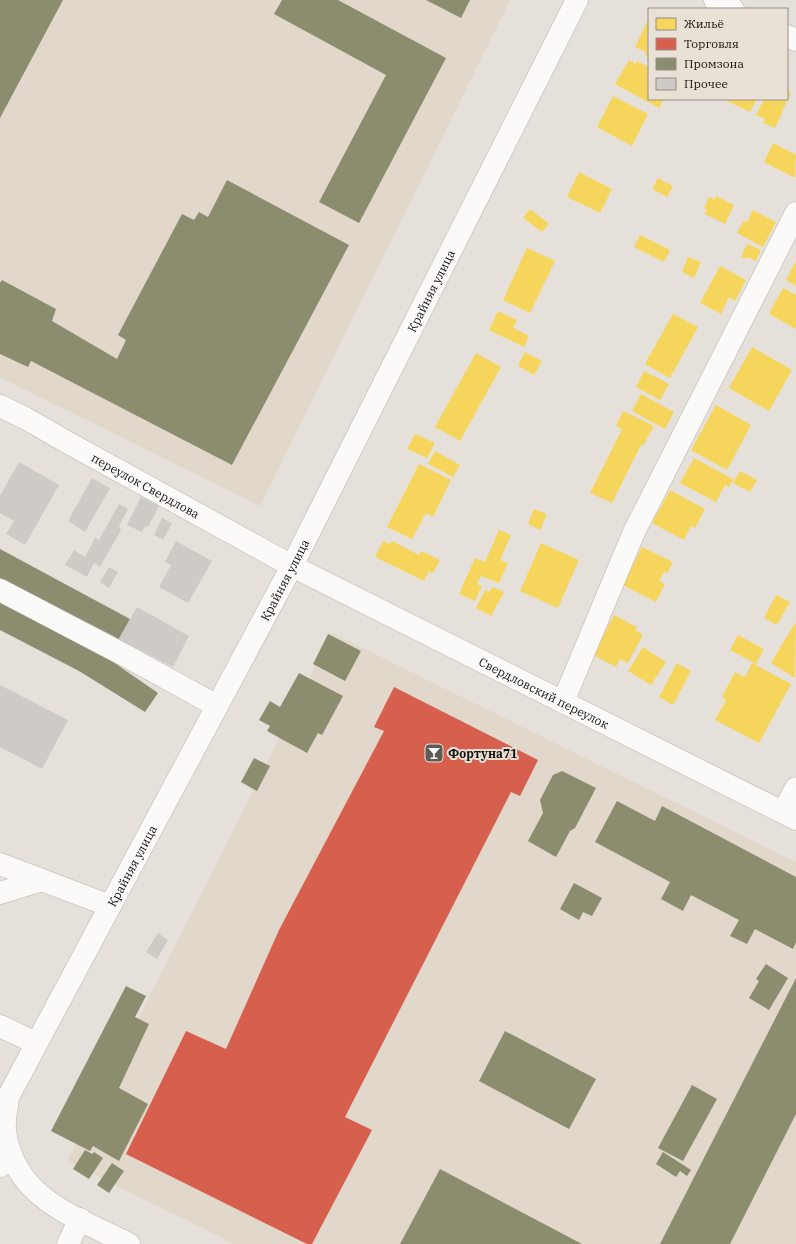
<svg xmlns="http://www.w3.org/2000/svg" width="796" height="1244" font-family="'IBM Plex Serif',serif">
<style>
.industrial{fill:#e1d7ca}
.homes{fill:#f6d55c}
.shops{fill:#d6604d}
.industry{fill:#8c8c6e}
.building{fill:#cecac5}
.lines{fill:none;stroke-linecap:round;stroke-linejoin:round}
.minor-casing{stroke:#b8b3af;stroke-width:23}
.major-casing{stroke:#b8b3af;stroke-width:23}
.minor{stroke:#fbfaf9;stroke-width:22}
.major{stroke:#fbfaf9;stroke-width:22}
.labels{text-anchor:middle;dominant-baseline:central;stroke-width:4;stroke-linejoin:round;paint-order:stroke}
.street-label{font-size:12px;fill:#15120e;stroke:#eae1d6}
.poi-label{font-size:12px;font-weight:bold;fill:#15120e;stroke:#eae1d6;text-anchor:start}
</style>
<rect width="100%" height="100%" fill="#e6e0da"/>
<g class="industrial">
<polygon points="0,0 510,0 260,506 0,377"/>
<polygon points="332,633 796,862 796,1244 234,1244 67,1161"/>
</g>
<g class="homes">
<polygon points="649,18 649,57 645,55 646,52 635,47"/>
<polygon points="629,60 636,64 637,61 649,67 649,99 664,99 659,108 615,84"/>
<polygon points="787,91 791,92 775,128 763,123 765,119 756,115 764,99 787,99"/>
<polygon points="613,96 648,114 632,146 597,127"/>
<polygon points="728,99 757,99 750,112 727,101"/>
<polygon points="773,143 796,155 795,178 764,162"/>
<polygon points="579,172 612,189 600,213 567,197"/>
<polygon points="658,178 673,186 667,197 652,189"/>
<polygon points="716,196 734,205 725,224 705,214 707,210 704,208 709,197 715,199"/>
<polygon points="530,209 549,224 542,232 523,218"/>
<polygon points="753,210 776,222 763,247 737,233 743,221 747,222"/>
<polygon points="640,235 670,250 664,262 634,247"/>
<polygon points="747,244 761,250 756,261 748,257 746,259 741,257"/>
<polygon points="527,248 555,261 530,313 503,300"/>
<polygon points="688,257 701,262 694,278 682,272"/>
<polygon points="796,261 796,286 786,280"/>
<polygon points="720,266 746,280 735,301 729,297 721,314 700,303"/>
<polygon points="783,288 796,295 796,329 769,314"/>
<polygon points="498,311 517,320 513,328 529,336 524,347 489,330"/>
<polygon points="673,314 698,327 670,378 645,364"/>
<polygon points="752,347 792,370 769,411 729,388"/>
<polygon points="525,352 542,361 534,375 518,366"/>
<polygon points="476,353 501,367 460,441 435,427"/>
<polygon points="644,371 669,384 660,400 636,387"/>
<polygon points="641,394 674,412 665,429 632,411"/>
<polygon points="716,405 751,425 727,470 691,450"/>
<polygon points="623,411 654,426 643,446 641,445 612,503 590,493 622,429 616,426"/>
<polygon points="415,434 435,443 427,458 407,449"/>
<polygon points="435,451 460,465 453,477 428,464"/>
<polygon points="694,458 733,479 729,487 725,485 716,502 680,483"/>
<polygon points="419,464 451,480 433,517 426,513 412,539 387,527"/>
<polygon points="740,471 757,480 750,492 733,483"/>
<polygon points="670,490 705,509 695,528 691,526 684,540 652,523"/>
<polygon points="534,509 547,514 540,530 528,524"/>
<polygon points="499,530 511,535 500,560 508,563 499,583 481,576 477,584 482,586 475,601 459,594 475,558 485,562"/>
<polygon points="383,541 390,544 392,541 419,555 421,551 440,560 433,573 429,571 424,581 375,557"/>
<polygon points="541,543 579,560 558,608 520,591"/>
<polygon points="642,547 673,562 667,573 664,572 659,581 665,584 656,602 623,585"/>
<polygon points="493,587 504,592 491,616 476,608 485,590 489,592"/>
<polygon points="776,595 790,602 777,625 764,618"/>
<polygon points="614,615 637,627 635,630 643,635 628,663 620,659 616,667 593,655"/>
<polygon points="795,623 796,624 795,678 771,663"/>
<polygon points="738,635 764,649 756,664 730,650"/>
<polygon points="643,647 666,662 651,685 628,671"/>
<polygon points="677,663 691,671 673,705 659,697"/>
<polygon points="752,663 791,684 759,743 715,720 726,700 722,697 735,672 745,677"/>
</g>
<polygon class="shops" points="394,687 538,760 520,796 511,792 345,1117 372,1130 312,1244 307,1244 126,1154 186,1031 226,1049 279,930 384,731 374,727"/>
<g class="industry">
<polygon points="0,0 63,0 0,118"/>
<polygon points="282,0 338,0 446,58 359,223 319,202 386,75 274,14"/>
<polygon points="426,0 470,0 461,18"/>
<polygon points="227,180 349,245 232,465 31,361 28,367 0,354 0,283 2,280 56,309 52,321 117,359 126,340 118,335 182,214 194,220 199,212 208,217"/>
<polygon points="0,549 130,619 119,639 0,578"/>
<polygon points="0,602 103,655 158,693 145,712 79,671 0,630"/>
<polygon points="328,634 361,651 345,681 313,664"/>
<polygon points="299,673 343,696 322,735 318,733 307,753 267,731 270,726 259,720 270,701 280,707"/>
<polygon points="254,758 270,766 257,791 241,782"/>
<polygon points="562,771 596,788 575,828 570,831 556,857 528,841 543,813 540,800 553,775"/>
<polygon points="617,801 655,821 662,806 796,877 796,942 793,949 755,929 747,944 730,936 739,920 691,895 683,911 661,899 670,882 595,842"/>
<polygon points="574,883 602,898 592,916 583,912 579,920 560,909"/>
<polygon points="766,964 788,978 769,1010 749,998 759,981 756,979"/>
<polygon points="796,978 796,1114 730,1244 660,1244"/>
<polygon points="126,986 146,996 135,1017 149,1024 119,1088 148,1104 119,1161 93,1146 90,1151 51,1131"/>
<polygon points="505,1031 596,1079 569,1129 479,1081"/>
<polygon points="692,1085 717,1099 683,1161 658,1148"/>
<polygon points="85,1150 92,1154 94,1152 103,1158 89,1179 73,1169"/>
<polygon points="663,1152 691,1170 687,1176 680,1171 676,1177 656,1164"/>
<polygon points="112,1163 124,1171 109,1193 97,1185"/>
<polygon points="440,1169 582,1244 400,1244"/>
</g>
<g class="building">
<polygon points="19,462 59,485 25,545 6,534 14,521 0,513 0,496"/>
<polygon points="92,478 110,488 85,532 68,521"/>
<polygon points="141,497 159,506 148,527 145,526 142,532 127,525"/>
<polygon points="119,504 128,509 119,526 121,530 100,567 94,563 87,577 65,565 74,550 85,557 95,538 99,540"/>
<polygon points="162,518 172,523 163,540 154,535"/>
<polygon points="176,541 212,561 188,603 159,587 171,565 165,562"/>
<polygon points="109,567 118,572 109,588 100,582"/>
<polygon points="137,607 189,636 173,667 119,639"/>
<polygon points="0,685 68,720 42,769 0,747"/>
<polygon points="158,933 168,940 157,959 146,952"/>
</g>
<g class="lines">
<defs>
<g id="minor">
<polyline points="715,0 733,9"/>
<polyline points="787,36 796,40"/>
<path id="s1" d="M0,406L25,418L65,441L292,566L796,819"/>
<polyline points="0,590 128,657 217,706"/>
<polyline points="563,702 634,532 796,213"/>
<polyline points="783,812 796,788"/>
<polyline points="0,864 110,906"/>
<polyline points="0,893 42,880"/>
<polyline points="0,1026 36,1043"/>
<polyline points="0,1166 12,1158"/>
<polyline points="68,1244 80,1219"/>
</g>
<g id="major">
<path id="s2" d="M129,1244C76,1217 14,1199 5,1131C4,1120 7,1108 8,1097L292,566L577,0"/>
</g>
</defs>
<use href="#minor" class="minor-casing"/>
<use href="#major" class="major-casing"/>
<use href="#minor" class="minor"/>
<use href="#major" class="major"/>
</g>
<defs>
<symbol id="bar-square" viewBox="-11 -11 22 22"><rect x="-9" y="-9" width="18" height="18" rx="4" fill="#5e5a55" stroke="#eae1d6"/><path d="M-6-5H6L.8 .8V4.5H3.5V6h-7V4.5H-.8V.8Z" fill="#fff"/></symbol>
</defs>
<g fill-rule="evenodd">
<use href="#bar-square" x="423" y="742" width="22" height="22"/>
</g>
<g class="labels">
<g class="street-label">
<text stroke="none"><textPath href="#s2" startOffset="1121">Крайняя улица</textPath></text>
<text stroke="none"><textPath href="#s1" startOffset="166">переулок Свердлова</textPath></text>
<text stroke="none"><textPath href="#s2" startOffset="797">Крайняя улица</textPath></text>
<text stroke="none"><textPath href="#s1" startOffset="615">Свердловский переулок</textPath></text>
<text stroke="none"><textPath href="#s2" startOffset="473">Крайняя улица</textPath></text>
</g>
<g class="poi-label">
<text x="448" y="753">Фортуна71</text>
</g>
</g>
<rect x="648" y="8" width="140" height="92" fill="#eae1d6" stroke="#958e86"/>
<rect x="656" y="18" width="20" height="12" fill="#f6d55c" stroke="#958e86"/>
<text x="684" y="28" font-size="12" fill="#15120e">Жильё</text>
<rect x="656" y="38" width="20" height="12" fill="#d6604d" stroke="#958e86"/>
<text x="684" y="48" font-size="12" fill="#15120e">Торговля</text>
<rect x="656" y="58" width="20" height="12" fill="#8c8c6e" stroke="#958e86"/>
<text x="684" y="68" font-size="12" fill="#15120e">Промзона</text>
<rect x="656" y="78" width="20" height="12" fill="#cecac5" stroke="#958e86"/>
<text x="684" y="88" font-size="12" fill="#15120e">Прочее</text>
</svg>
